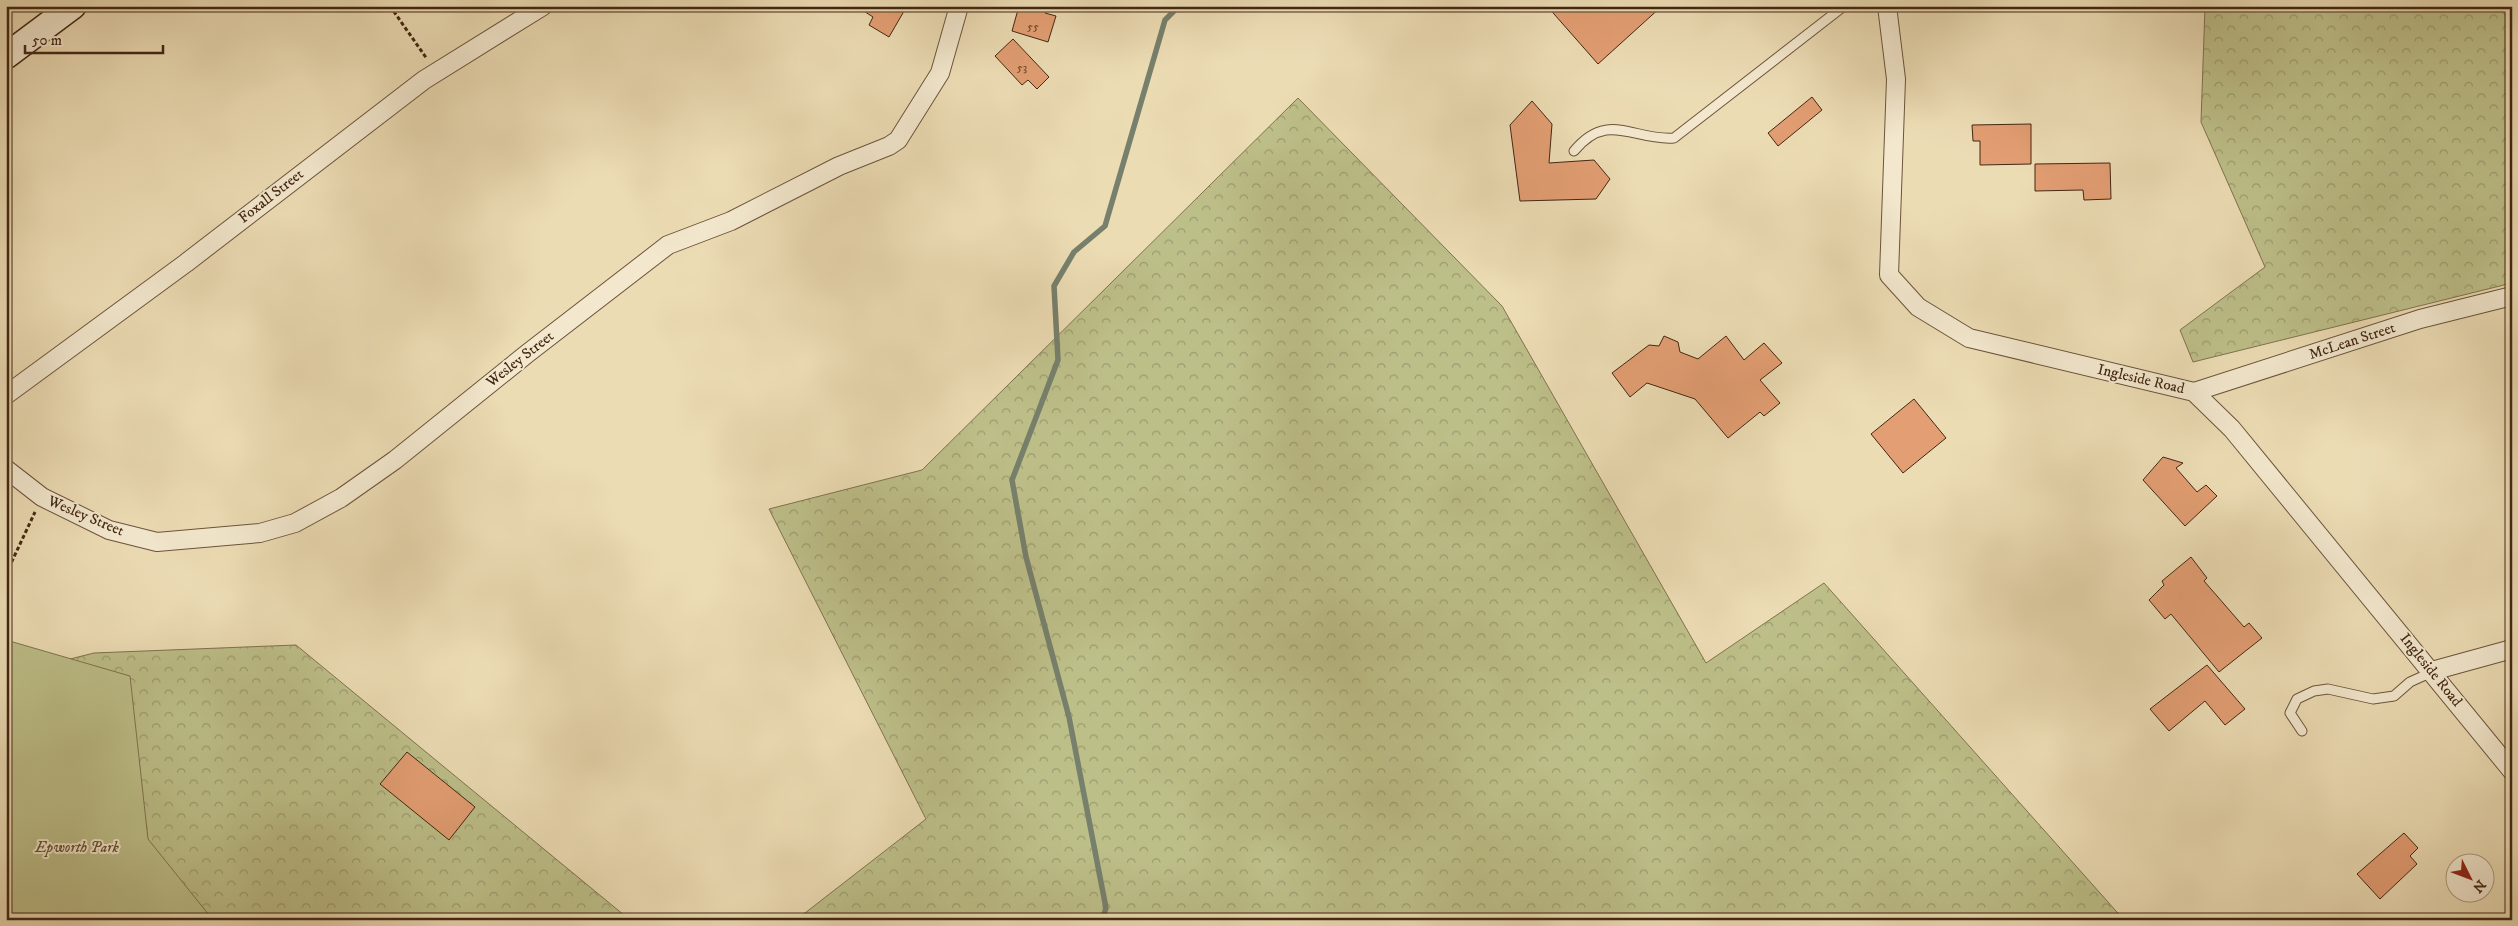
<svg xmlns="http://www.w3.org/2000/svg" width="2518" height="926" font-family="'IM FELL DW Pica',serif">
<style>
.forest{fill:url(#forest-crowns);stroke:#80734e}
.green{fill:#bdbf89;stroke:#80734e}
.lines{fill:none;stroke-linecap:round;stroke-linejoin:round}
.stream{stroke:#77806c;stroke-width:5.5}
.building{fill:#e39e73;stroke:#422713}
.service-casing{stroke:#6c543b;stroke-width:11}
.minor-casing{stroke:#6c543b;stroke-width:20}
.secondary-casing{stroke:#422713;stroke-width:28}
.path{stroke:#422713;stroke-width:3;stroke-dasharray:4 2.5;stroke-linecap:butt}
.service{stroke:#f3e8ce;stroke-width:9}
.minor{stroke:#f3e8ce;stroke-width:18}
.secondary{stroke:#f3e8ce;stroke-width:25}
.labels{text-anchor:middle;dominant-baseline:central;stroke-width:4;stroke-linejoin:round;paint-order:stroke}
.number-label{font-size:12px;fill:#6a452b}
.street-label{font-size:15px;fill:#422713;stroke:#f3e8ce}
.park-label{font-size:15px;font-style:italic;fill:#614d30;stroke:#f3e8ce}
</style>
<defs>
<pattern id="forest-crowns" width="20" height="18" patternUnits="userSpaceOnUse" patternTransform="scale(1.25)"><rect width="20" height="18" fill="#bdbf89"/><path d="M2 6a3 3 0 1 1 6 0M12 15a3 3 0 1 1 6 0" fill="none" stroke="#9b9b6f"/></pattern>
</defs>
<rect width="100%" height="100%" fill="#ecdcb4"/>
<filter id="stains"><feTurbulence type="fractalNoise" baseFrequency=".004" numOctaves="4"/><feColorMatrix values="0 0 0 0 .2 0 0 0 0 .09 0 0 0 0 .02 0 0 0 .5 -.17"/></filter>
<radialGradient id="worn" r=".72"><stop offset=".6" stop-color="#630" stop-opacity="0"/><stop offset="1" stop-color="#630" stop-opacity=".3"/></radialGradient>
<g class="forest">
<polygon points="2205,6 2496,6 2512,21 2512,283 2193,362 2180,330 2265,267 2201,122"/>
<polygon points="1298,98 1502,306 1706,663 1824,583 2124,920 796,920 926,819 769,509 922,470"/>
<polygon points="296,645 630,920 6,920 6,675 94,653"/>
</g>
<polygon class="green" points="6,640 130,676 148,839 213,920 6,920"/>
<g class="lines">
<polyline class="stream" points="1102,920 1106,908 1069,717 1026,557 1012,480 1058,360 1054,286 1074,252 1105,226 1165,20 1179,6"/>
</g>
<g class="building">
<polygon points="856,6 907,6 889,37 869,25 873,17"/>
<polygon points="1019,6 1047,6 1045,13 1056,16 1048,42 1012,31"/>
<polygon points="1547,6 1662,6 1598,64"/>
<polygon points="1013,39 1049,77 1037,89 1028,80 1022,85 995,56"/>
<polygon points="1812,97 1822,110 1778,146 1768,133"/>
<polygon points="1532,101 1552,124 1549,163 1594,160 1610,179 1596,199 1520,201 1510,125"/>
<polygon points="2031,124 2031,164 1980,165 1980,141 1973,141 1972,125"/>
<polygon points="2110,163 2111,199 2084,200 2083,190 2035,191 2035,164"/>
<polygon points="1664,336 1678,342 1680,352 1698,359 1726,336 1744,360 1764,343 1782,363 1760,380 1780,403 1764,416 1760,412 1728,438 1695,399 1647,383 1630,397 1612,373 1649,345 1659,346"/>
<polygon points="1914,399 1946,438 1903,473 1871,434"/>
<polygon points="2163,457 2183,463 2176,468 2197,492 2206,485 2217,496 2185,526 2143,480"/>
<polygon points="2191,557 2207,578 2204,581 2244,627 2249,623 2262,638 2219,672 2171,614 2165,619 2149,600 2164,585 2162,581"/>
<polygon points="2207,665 2245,709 2225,725 2205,701 2169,731 2150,709"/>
<polygon points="407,752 475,807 449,840 380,784"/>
<polygon points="2404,833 2418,848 2410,856 2417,864 2380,899 2357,874"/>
</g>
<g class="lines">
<defs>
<g id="service">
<path d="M1574,151C1608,110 1633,141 1674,138L1844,6"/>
<polyline points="2302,731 2290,713 2297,699 2314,691 2328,689 2373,699 2394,696 2410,682 2432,672"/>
</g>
<g id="minor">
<polyline points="1887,6 1896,79 1889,275 1918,307 1969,338 2194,392 2232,429 2512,771"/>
<polyline points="2194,392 2420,319 2512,296"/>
<polyline points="6,395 186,263 424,80 543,6"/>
<polyline points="6,469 42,497 109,530 157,542 260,533 295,523 341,498 395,460 528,353 668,245 731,221 839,166 889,146 898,140 940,73 959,6"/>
<polyline points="2432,671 2512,649"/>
</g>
<polyline id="secondary" points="6,56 73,6"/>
</defs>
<use href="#service" class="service-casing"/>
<use href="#minor" class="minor-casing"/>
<use href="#secondary" class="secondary-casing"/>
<g class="path">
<polyline points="390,6 427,59"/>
<polyline points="6,574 35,512"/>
</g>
<use href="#service" class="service"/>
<use href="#minor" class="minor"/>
<use href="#secondary" class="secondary"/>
</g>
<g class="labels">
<g class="number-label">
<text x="1033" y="26">55</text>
<text x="1022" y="67">53</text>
</g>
<g class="street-label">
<text transform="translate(271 196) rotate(-38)">Foxall Street</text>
<text transform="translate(2352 341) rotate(-18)">McLean Street</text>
<text transform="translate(520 359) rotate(-38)">Wesley Street</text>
<text transform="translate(2141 379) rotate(13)">Ingleside Road</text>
<text transform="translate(86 516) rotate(23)">Wesley Street</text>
<text transform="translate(2431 670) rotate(51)">Ingleside Road</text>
</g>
<g class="park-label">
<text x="77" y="847">Epworth Park</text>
</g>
</g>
<rect width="2518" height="926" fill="none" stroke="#ecdcb4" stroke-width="25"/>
<rect x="8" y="8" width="2503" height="911" fill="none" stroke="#422713" stroke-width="2.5"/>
<rect x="12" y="12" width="2493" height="901" fill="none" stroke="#422713"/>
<g transform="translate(2470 878) rotate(132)"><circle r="24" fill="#f3e8ce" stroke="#ac9b83"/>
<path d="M0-4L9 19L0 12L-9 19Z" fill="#8f2418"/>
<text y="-8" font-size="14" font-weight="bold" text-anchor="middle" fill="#422713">N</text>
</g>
<path d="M25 45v8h138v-8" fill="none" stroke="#422713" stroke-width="2.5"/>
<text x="32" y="45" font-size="15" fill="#422713" stroke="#f3e8ce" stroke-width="4" paint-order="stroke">50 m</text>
<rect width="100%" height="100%" filter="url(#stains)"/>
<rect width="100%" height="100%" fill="url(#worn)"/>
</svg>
